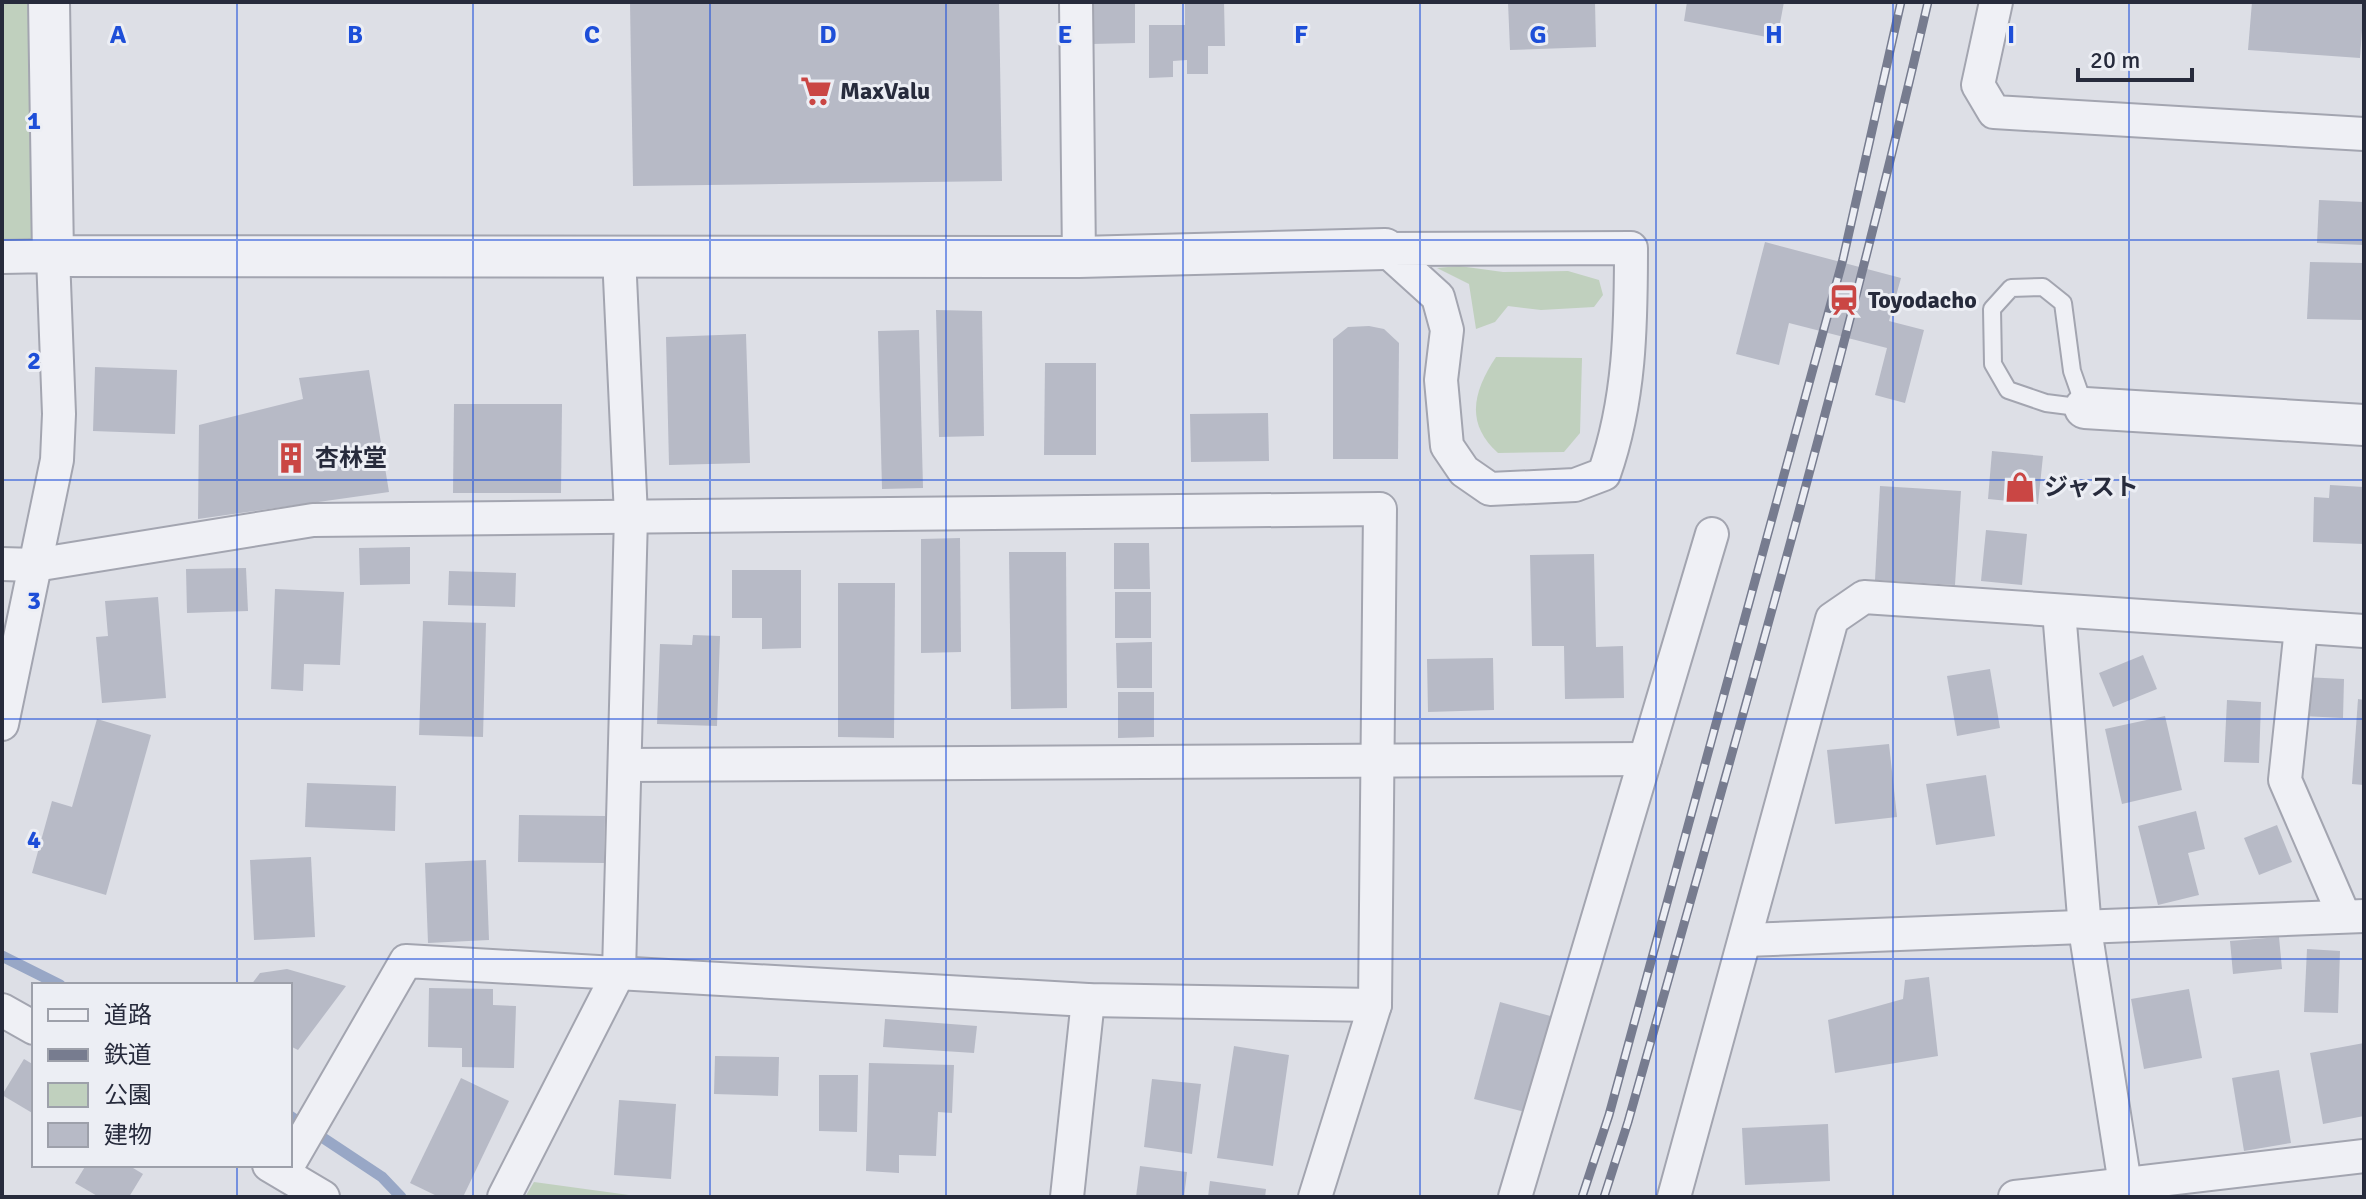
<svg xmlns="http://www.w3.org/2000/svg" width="2366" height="1199" font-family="Signika,'Noto Sans JP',sans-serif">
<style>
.green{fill:#c0d0be}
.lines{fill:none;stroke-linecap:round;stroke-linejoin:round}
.stream{stroke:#98a7c6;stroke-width:11}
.building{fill:#b7bac6}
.service-casing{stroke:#a3a5b0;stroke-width:20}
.minor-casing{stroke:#a3a5b0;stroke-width:36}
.tertiary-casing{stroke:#a3a5b0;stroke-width:44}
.service{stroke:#eff0f5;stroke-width:16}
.minor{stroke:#eff0f5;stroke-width:32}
.tertiary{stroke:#eff0f5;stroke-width:40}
.rail-casing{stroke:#777c8f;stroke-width:9}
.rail{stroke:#eceef4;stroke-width:6;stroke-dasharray:18;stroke-linecap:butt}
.grid{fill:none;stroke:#1d4ed8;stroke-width:2;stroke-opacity:0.55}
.labels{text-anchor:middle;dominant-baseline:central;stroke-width:6;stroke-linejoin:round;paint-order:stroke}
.poi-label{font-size:24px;font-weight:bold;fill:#272b3c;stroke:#eceef4;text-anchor:start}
.grid-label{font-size:26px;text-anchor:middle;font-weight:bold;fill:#1d4ed8;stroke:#eceef4;stroke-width:6;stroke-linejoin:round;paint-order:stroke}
</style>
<rect width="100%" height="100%" fill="#dddfe6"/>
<g class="green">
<polygon points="2,2 49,2 53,256 2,257"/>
<polygon points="1459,266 1503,272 1568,271 1599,280 1603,295 1594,307 1541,310 1508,306 1495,322 1476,329 1469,284 1437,268"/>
<path d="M1496,357L1582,358L1580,433L1564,452L1498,453C1465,423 1473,392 1496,357Z"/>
<polygon points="534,1182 629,1195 629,1197 525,1197"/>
</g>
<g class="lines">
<g class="stream">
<polyline points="2,956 60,985"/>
<polyline points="290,1116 382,1177 401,1197"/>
</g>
</g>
<g class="building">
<polygon points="630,2 999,2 1002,181 633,186"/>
<polygon points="1091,2 1135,2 1135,43 1092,44"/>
<polygon points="1185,2 1224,2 1225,46 1208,46 1208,74 1187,74 1187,60 1173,61 1173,77 1149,78 1149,25 1185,25"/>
<polygon points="1508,2 1595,2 1596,47 1510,50"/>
<polygon points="1687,2 1784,2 1777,39 1684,21"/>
<polygon points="2252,2 2364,2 2360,58 2248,50"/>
<polygon points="2319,200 2364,202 2364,245 2317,243"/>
<polygon points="1765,242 1901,278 1889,321 1924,330 1905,403 1875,395 1887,348 1789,323 1779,365 1736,354"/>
<polygon points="2310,262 2364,263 2364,320 2307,319"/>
<polygon points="936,310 982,311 984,436 939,437"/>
<polygon points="1369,326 1384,329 1399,343 1398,459 1333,459 1333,339 1348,327"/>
<polygon points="919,330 923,488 882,489 878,331"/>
<polygon points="746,334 750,463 669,465 666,337"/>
<polygon points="1045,363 1096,363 1096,455 1044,455"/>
<polygon points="95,367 177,370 175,434 93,431"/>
<polygon points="369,370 389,492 198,519 199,425 303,399 299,378"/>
<polygon points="454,404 562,404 561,493 453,493"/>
<polygon points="1268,413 1269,461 1191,462 1190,414"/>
<polygon points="1992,451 2043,456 2038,504 1988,499"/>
<polygon points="2330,485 2364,487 2364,544 2313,542 2314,497 2329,498"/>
<polygon points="1880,486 1961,491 1955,585 1875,580"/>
<polygon points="1986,530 2027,534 2022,585 1981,581"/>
<polygon points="960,538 961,652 921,653 921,539"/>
<polygon points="1114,543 1149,543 1150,589 1114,589"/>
<polygon points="410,547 410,584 360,585 359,548"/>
<polygon points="1009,552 1066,552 1067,708 1011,709"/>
<polygon points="1594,554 1596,647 1623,646 1624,698 1565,699 1564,646 1532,646 1530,555"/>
<polygon points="246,568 248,611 187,613 186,569"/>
<polygon points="732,570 801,570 801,648 762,649 762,618 732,618"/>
<polygon points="449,571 516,573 515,607 448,605"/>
<polygon points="838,583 895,583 894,738 838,737"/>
<polygon points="275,589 344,592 340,665 304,664 303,691 271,689"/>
<rect x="1115" y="592" width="36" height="46"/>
<polygon points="158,597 166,698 102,703 96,637 108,636 105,601"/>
<polygon points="423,621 486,623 483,737 419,735"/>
<polygon points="693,635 720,636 717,726 657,724 660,644 692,645"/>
<polygon points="1152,642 1152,688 1117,688 1116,643"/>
<polygon points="2143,655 2157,689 2113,707 2099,673"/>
<polygon points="1493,658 1494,710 1428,712 1427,659"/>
<polygon points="1990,669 2000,728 1957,736 1947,676"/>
<polygon points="2304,677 2344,679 2343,718 2302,716"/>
<polygon points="1118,692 1154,692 1154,737 1118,738"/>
<polygon points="2358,699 2364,700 2364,785 2352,784"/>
<polygon points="2227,700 2261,702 2259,763 2224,762"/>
<polygon points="2165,716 2182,790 2122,804 2105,729"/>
<polygon points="97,719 151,735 106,895 32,873 52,801 72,807"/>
<polygon points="1889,744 1897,817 1835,824 1827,750"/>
<polygon points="1986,775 1995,836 1936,845 1926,784"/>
<polygon points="307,783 396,786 395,831 305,827"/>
<polygon points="2196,811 2205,849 2188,853 2199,895 2158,905 2138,826"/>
<polygon points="519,815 605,816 604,863 518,862"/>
<polygon points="2277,825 2292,862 2259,875 2244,838"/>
<polygon points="311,857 315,937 254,940 250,860"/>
<polygon points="486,860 489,940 428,943 425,863"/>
<polygon points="2279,937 2282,969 2233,974 2230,941"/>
<polygon points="2307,949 2340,951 2338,1013 2304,1012"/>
<polygon points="287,969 346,986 298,1050 290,1046 290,985 251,985 260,973"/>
<polygon points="1929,977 1938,1056 1835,1073 1828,1020 1903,999 1905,980"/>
<polygon points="429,988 493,989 493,1005 516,1006 514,1068 462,1067 462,1048 428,1047"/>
<polygon points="2189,989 2202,1058 2144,1069 2131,999"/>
<polygon points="1500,1002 1554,1017 1529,1113 1474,1099"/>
<polygon points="885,1019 977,1026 974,1053 883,1047"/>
<polygon points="2364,1043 2364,1116 2323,1124 2310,1053"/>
<polygon points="1234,1046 1289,1055 1273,1166 1217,1158"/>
<polygon points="715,1056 779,1057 778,1096 714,1094"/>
<polygon points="24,1059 34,1065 34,1114 2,1095"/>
<polygon points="869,1063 954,1065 952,1113 938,1112 936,1156 899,1155 899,1173 866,1171"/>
<polygon points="2279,1070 2291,1143 2244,1151 2232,1078"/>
<polygon points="819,1075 858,1075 857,1132 819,1131"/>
<polygon points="461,1078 509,1101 463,1197 439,1197 410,1183"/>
<polygon points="1152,1079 1201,1084 1192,1154 1144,1147"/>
<polygon points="619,1100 676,1104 671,1179 614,1175"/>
<polygon points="1828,1124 1830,1181 1745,1185 1742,1128"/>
<polygon points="86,1165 128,1165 143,1174 129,1197 99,1197 75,1183"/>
<polygon points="1140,1166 1187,1172 1184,1197 1136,1197"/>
<polygon points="1210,1181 1266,1189 1265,1197 1208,1197"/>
</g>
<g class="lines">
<defs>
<polygon id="service" points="2043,287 2063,303 2072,371 2085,408 2046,403 2008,390 1993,364 1992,309 2011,288"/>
<g id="minor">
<polyline points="1076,2 1079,257"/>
<polyline points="1996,2 1978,85 1994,112 2364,134"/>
<path d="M1631,248C1631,326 1630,400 1604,474L1575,485L1490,489L1464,471L1447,446L1441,380L1447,330L1438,297L1385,249Z"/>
<polyline points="2,257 53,256 59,414 57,460 2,724"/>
<polyline points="2,564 35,565 313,520 1380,509 1375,1005 1315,1197"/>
<polyline points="2059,611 2085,929 2127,1197"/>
<polyline points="2301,628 2285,780 2344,916"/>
<polyline points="625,765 1645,759"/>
<polyline points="1745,940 2364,916"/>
<polyline points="2,1010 34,1028"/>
<polyline points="290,1162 406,961 1088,1000 1375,1005"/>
<polyline points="269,1165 323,1197"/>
<polyline points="504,1197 619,972 631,516 619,256"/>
<polyline points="1067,1197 1088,1000"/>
<polyline points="1515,1197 1712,534"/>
<polyline points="1674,1197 1832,619 1864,597 2364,631"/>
<polyline points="2015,1197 2364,1156"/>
</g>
<g id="tertiary">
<polyline points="49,2 53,256 1079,257 1385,249"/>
<polyline points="2085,408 2364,425"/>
</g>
</defs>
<use href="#service" class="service-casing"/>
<use href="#minor" class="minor-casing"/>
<use href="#tertiary" class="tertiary-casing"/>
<use href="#service" class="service"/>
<use href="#minor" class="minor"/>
<use href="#tertiary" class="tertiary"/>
<defs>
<g id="rail">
<polyline points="1582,1197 1609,1115 1843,259 1901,2"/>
<path d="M1604,1197L1628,1122C1733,750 1841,378 1928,2"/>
</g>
</defs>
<use href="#rail" class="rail-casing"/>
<use href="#rail" class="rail"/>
</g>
<path class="grid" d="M237,2V985M473,2V1197M710,2V1197M946,2V1197M1183,2V1197M1420,2V1197M1656,2V1197M1893,2V1197M2129,2V1197M2,240H2364M2,480H2364M2,719H2364M2,959H2364M237,1165V1197"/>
<defs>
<symbol id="supermarket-bare" viewBox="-9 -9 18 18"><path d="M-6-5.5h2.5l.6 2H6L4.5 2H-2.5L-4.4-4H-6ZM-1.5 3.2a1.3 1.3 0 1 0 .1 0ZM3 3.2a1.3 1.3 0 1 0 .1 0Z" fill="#ca4644" stroke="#eceef4" stroke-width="2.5" paint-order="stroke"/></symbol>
<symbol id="station-bare" viewBox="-9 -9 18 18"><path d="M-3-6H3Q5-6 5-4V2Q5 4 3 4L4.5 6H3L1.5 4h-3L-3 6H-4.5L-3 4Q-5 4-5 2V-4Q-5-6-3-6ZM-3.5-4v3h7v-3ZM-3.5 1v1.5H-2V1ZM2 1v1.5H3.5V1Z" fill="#ca4644" stroke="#eceef4" stroke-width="2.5" paint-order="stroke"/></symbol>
<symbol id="building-bare" viewBox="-9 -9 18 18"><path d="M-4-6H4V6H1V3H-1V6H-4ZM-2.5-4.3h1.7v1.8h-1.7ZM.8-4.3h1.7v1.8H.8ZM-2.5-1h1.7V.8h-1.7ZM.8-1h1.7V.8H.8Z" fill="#ca4644" stroke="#eceef4" stroke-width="2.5" paint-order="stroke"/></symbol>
<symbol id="shop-bare" viewBox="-9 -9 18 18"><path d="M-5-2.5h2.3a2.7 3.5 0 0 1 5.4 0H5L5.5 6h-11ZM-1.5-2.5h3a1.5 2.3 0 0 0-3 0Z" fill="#ca4644" stroke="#eceef4" stroke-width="2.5" paint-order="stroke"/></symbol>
</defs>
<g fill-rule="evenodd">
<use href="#supermarket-bare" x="794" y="69" width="44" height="44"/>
<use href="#station-bare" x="1822" y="278" width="44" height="44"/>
<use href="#building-bare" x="269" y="436" width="44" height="44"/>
<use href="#shop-bare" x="1998" y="465" width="44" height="44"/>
</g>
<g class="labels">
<g class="poi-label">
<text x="840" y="91">MaxValu</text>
<text x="1868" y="300">Toyodacho</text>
<text x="315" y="458">杏林堂</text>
<text x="2044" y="487">ジャスト</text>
</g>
</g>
<g class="grid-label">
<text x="118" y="43">A</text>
<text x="355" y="43">B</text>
<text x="592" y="43">C</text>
<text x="828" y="43">D</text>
<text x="1065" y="43">E</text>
<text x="1301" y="43">F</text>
<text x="1538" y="43">G</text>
<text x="1774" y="43">H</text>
<text x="2011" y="43">I</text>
<text x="34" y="129">1</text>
<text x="34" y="369">2</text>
<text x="34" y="609">3</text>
<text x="34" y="848">4</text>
</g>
<rect width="2366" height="1199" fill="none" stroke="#272b3c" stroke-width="8"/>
<rect x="32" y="983" width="260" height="184" fill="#eceef4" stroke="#9da0aa" stroke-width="2"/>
<rect x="48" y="1009" width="40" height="12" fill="#eff0f5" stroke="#9da0aa" stroke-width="2"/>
<text x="104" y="1023" font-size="24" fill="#272b3c">道路</text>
<rect x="48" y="1049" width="40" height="12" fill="#777c8f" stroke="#9da0aa" stroke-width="2"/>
<text x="104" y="1063" font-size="24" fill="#272b3c">鉄道</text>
<rect x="48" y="1083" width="40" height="24" fill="#c0d0be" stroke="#9da0aa" stroke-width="2"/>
<text x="104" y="1103" font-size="24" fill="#272b3c">公園</text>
<rect x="48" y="1123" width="40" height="24" fill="#b7bac6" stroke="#9da0aa" stroke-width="2"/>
<text x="104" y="1143" font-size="24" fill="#272b3c">建物</text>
<path d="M2078 68v12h114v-12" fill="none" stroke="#272b3c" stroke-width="4"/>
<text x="2090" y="68" font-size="24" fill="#272b3c" stroke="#eceef4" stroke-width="6" paint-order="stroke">20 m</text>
</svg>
